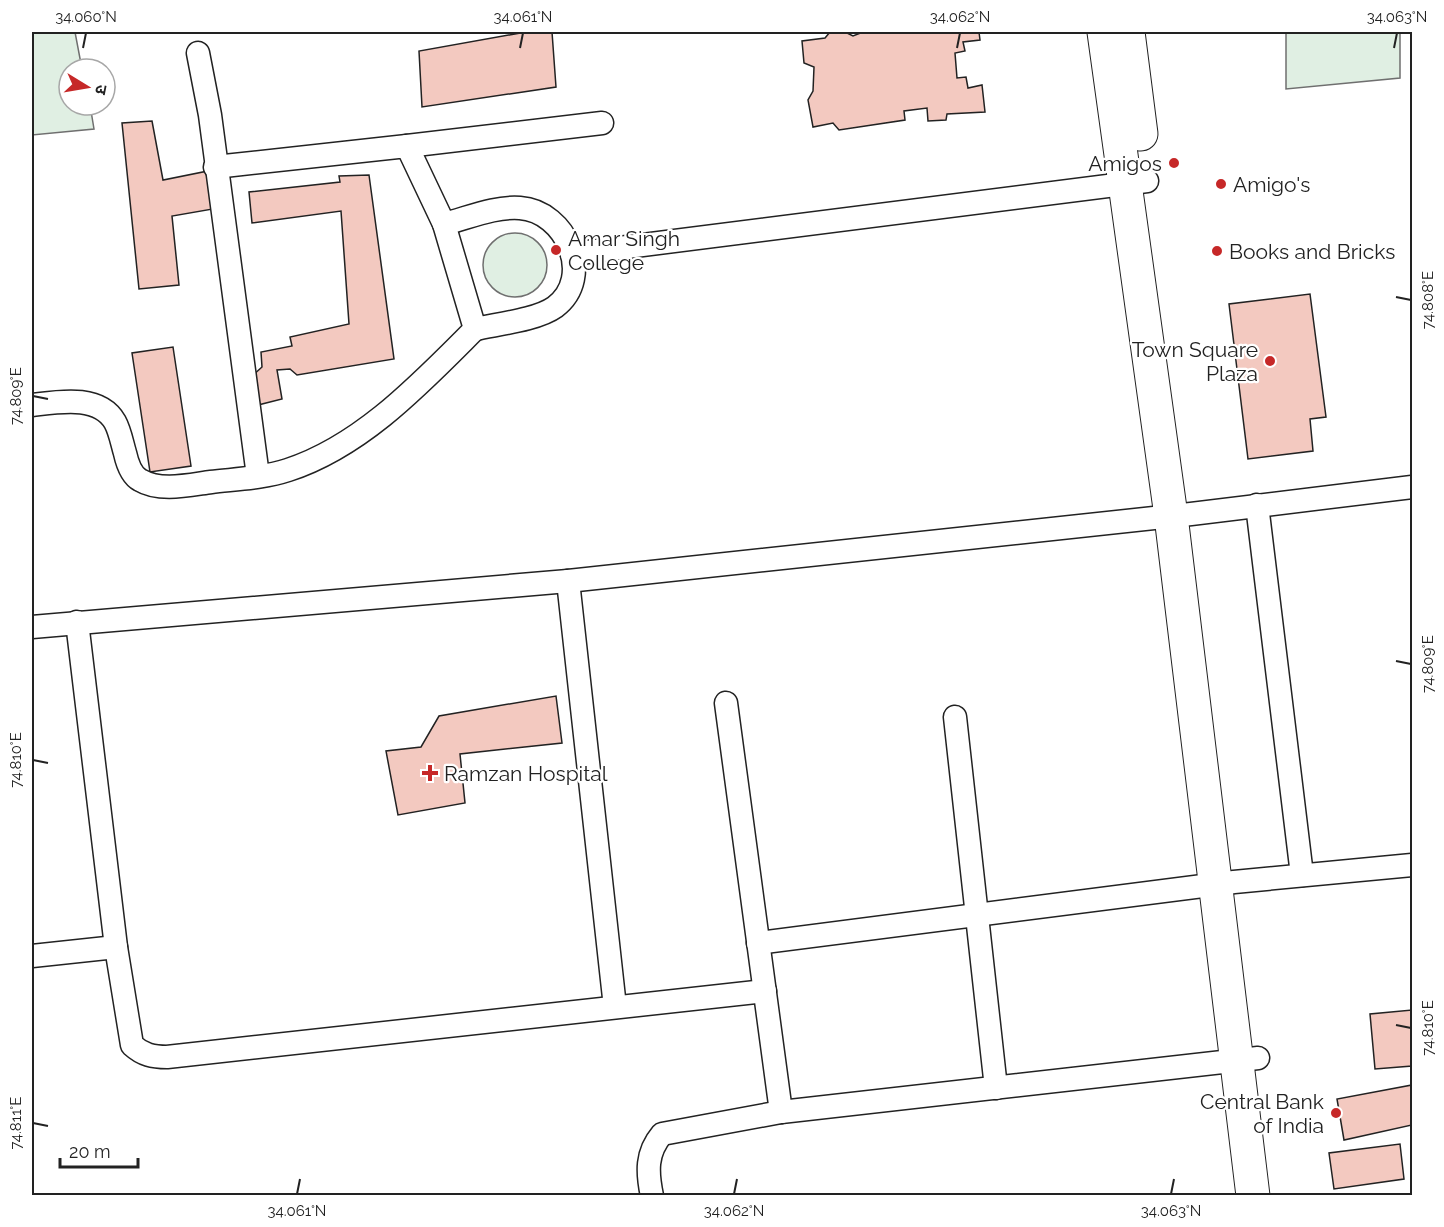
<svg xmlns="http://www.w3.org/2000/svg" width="1444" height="1227" font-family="Raleway,'Noto Sans Devanagari',sans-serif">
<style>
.green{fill:#e0efe3;stroke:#6f6f6f;stroke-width:1.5}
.building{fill:#f3c9c0;stroke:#222;stroke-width:1.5}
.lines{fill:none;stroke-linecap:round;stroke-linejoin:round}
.street-casing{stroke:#222;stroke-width:25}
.secondary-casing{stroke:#222;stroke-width:35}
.street{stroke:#fff;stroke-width:22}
.secondary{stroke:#fff;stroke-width:33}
.ticks{fill:none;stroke:#222;stroke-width:2}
.poi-dot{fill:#c62828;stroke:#fff;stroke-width:2}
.labels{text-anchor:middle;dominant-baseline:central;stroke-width:4.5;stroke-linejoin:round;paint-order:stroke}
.poi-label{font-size:21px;fill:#222;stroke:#fff;text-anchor:start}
.neatline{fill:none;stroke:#222;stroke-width:2}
.ticks-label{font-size:15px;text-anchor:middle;fill:#222}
</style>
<rect width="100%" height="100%" fill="#fff"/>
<g class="green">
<polygon points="32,32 75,32 82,69 69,69 69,105 90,105 94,129 32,135"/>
<polygon points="1286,32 1400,32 1400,78 1286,89"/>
<circle cx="515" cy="265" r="32"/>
</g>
<g class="building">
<polygon points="526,32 552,32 556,87 422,107 419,51"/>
<polygon points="830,32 845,32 853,36 863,32 979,32 980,40 963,42 965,51 955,53 957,78 966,77 968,88 982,85 985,112 947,114 946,120 928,121 927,108 904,111 905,120 839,130 833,123 813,127 808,100 813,91 814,67 804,63 802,41 825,38"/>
<polygon points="152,121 163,180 208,171 213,209 172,216 179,285 139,289 122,123"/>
<polygon points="369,175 394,359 297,375 290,369 277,370 282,399 258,405 252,376 262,367 261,352 292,346 290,337 349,324 341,211 252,223 249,192 340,182 339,176"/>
<polygon points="1310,294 1326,417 1310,419 1313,451 1248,459 1229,304"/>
<polygon points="173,347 191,466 150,472 132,353"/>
<polygon points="556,696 562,743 460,754 465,803 398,815 386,751 421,747 439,716"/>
<polygon points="1412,1010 1412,1066 1375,1069 1370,1014"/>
<polygon points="1412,1085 1412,1125 1344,1140 1337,1099"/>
<polygon points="1400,1144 1404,1179 1334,1189 1329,1153"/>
</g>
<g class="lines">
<defs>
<g id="street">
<polyline points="198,53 210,115 258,476"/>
<polyline points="407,146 602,123"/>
<path d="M444,224C468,218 495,206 520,208C566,211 595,277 555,307C537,320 497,324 475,329"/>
<polyline points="572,254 1147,181"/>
<path d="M32,405C58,402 99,394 115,422C120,431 122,443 125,453C127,462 131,475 140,480C160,492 189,485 211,482C236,479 264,478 288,470C362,446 421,383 475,329L444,224L407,146L215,167"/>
<polyline points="1257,505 1302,875"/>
<polyline points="568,581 615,1007"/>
<path d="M77,622L116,947L132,1045C143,1055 153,1057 167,1057L765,991"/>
<polyline points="32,627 568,581 1191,514 1412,487"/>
<polyline points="726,703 781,1112"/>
<polyline points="955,717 996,1088"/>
<polyline points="758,943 1234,882 1412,865"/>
<polyline points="32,956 116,947"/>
<path d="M652,1196C647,1172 646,1153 662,1134L781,1112L1258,1058"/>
</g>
<g id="secondary">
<polyline points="1104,32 1171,516 1253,1196"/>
<polyline points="1128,32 1141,134"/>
</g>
</defs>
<use href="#street" class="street-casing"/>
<use href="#secondary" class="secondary-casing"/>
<use href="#street" class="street"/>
<use href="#secondary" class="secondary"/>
</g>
<path class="ticks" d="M83,48L86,33M520,48L523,33M957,48L960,33M1394,48L1397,33M1396,297L1411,300M33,396L48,399M1396,661L1411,664M33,760L48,763M1396,1025L1411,1028M33,1123L48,1126M297,1194L300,1179M734,1194L737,1179M1171,1194L1174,1179"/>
<g class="poi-dot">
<circle cx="1174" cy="163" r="6"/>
<circle cx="1221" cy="184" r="6"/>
<circle cx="556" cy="250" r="6"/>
<circle cx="1217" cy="251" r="6"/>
<circle cx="1270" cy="361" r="6"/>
<path d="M427 764h6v6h6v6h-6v6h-6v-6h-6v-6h6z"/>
<circle cx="1336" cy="1113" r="6"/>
</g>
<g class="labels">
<g class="poi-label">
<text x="1162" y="163" text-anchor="end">Amigos</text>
<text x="1233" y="184">Amigo's</text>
<text x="568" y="238">Amar Singh<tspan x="568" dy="24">College</tspan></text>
<text x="1229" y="251">Books and Bricks</text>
<text x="1258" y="349" text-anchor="end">Town Square<tspan x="1258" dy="24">Plaza</tspan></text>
<text x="444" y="773">Ramzan Hospital</text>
<text x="1324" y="1101" text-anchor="end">Central Bank<tspan x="1324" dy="24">of India</tspan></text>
</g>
</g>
<rect width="1444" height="1227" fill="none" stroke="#ffffff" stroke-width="66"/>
<g transform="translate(87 87) rotate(101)"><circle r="28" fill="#ffffff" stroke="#a7a7a7" stroke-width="1.5"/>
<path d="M0-4.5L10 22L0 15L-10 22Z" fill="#c62828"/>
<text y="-9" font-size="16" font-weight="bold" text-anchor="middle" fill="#222222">उ</text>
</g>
<path d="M60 1158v9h78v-9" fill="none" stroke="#222222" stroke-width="3"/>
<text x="69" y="1158" font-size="18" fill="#222222" stroke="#ffffff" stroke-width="4.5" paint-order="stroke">20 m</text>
<rect x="33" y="33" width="1378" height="1161" class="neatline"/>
<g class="ticks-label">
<text x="86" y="22">34.060°N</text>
<text x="523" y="22">34.061°N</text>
<text x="960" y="22">34.062°N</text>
<text x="1397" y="22">34.063°N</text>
<text transform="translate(1428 300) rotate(-90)" y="5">74.808°E</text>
<text transform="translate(16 396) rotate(-90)" y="5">74.809°E</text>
<text transform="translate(1428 664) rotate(-90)" y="5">74.809°E</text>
<text transform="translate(16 760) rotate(-90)" y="5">74.810°E</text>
<text transform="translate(1428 1028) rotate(-90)" y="5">74.810°E</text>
<text transform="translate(16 1123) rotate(-90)" y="5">74.811°E</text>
<text x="297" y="1216">34.061°N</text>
<text x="734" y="1216">34.062°N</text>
<text x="1171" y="1216">34.063°N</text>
</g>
</svg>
